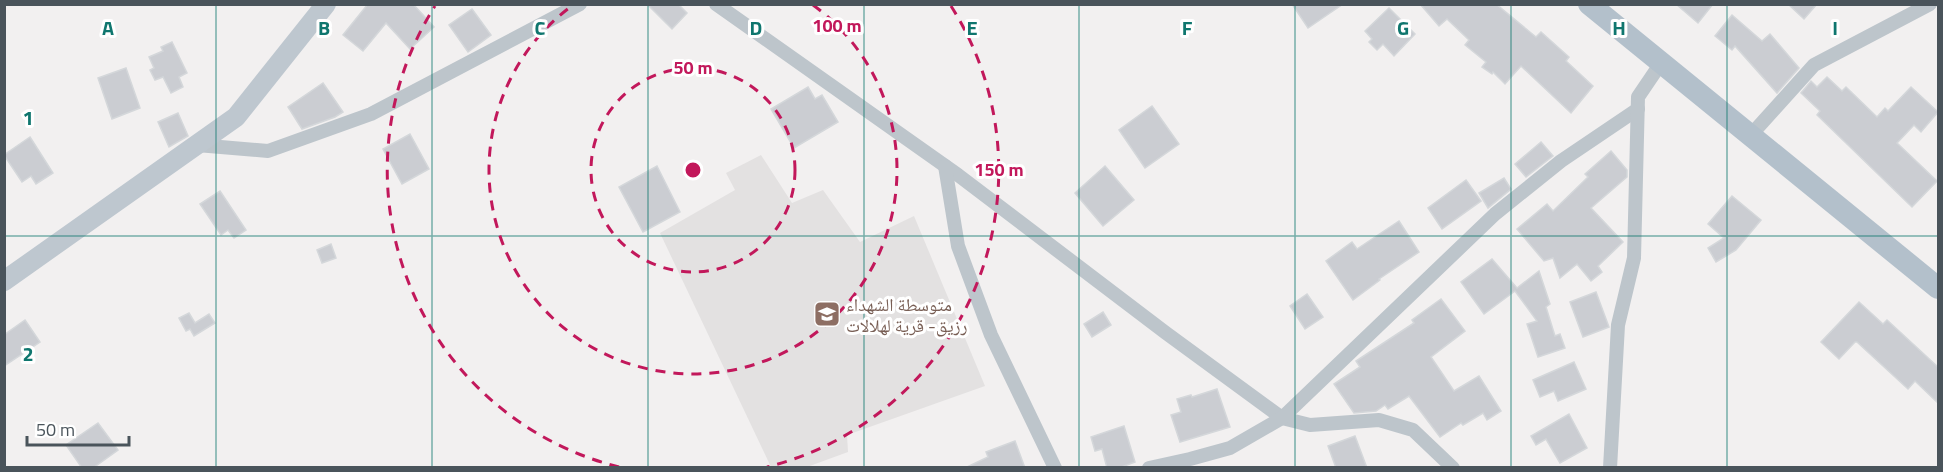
<svg xmlns="http://www.w3.org/2000/svg" width="1943" height="472" font-family="'Titillium Web','Noto Naskh Arabic',sans-serif">
<style>
.education{fill:#e3e1e1}
.building{fill:#cbcdd2;stroke:#d4d7da;stroke-width:1.5}
.lines{fill:none;stroke-linecap:round;stroke-linejoin:round}
.street{stroke:#bdc5cb;stroke-width:14}
.secondary{stroke:#bec7cf;stroke-width:20}
.primary{stroke:#b3c0cb;stroke-width:22}
.grid{fill:none;stroke:#0f766e;stroke-width:1.5;stroke-opacity:0.55}
.ring{fill:none;stroke:#c2185b;stroke-width:3;stroke-dasharray:10 8}
.labels{text-anchor:middle;dominant-baseline:central;stroke-width:6;stroke-linejoin:round;paint-order:stroke}
.education-label{font-size:18px;fill:#785e54;stroke:#fff;text-anchor:start}
.grid-label{font-size:20px;text-anchor:middle;font-weight:bold;fill:#0f766e;stroke:#fff;stroke-width:6;stroke-linejoin:round;paint-order:stroke}
.centre{fill:#c2185b;stroke:#fff;stroke-width:3}
.ring-label{font-size:18px;text-anchor:middle;font-weight:bold;fill:#c2185b;stroke:#fff;stroke-width:6;stroke-linejoin:round;paint-order:stroke}
</style>
<rect width="100%" height="100%" fill="#f2f0f0"/>
<polygon class="education" points="761,155 792,203 823,190 860,242 914,216 985,386 847,435 848,452 807,467 771,467 660,233 735,190 726,173"/>
<g class="building">
<polygon points="368,4 413,4 434,27 410,49 386,23 363,51 343,35"/>
<polygon points="647,4 678,4 687,13 672,29"/>
<polygon points="1292,4 1343,4 1308,28"/>
<polygon points="1420,4 1496,4 1536,37 1541,32 1569,57 1566,61 1593,86 1571,113 1521,66 1505,84 1493,72 1492,74 1482,67 1486,62 1465,45 1469,40 1447,19 1439,26"/>
<polygon points="1676,4 1713,4 1698,23"/>
<polygon points="1788,4 1817,4 1804,19"/>
<polygon points="1389,8 1415,34 1394,56 1383,44 1377,50 1369,42 1372,39 1365,31"/>
<polygon points="472,9 491,35 468,52 449,25"/>
<polygon points="1732,15 1762,41 1770,34 1799,68 1777,93 1735,46 1732,50 1715,36"/>
<polygon points="172,42 187,73 179,77 183,87 171,93 163,77 155,80 150,70 154,68 149,57 163,51 161,47"/>
<polygon points="126,68 140,108 112,119 98,78"/>
<polygon points="1827,77 1842,91 1846,87 1877,117 1885,108 1888,111 1911,87 1938,112 1921,132 1914,125 1897,143 1937,181 1912,207 1817,115 1820,111 1801,93 1811,81 1817,87"/>
<polygon points="323,83 343,112 335,117 302,129 288,107"/>
<polygon points="808,87 815,99 822,95 838,122 794,148 771,109"/>
<polygon points="1152,106 1179,144 1145,168 1119,130"/>
<polygon points="178,113 188,136 169,147 158,122"/>
<polygon points="410,134 429,169 402,184 383,149"/>
<polygon points="30,137 53,173 36,184 31,176 22,182 4,155"/>
<polygon points="1541,142 1553,156 1526,177 1515,164"/>
<polygon points="1611,151 1627,170 1627,177 1591,208 1623,242 1598,266 1602,272 1591,281 1577,264 1560,278 1553,258 1544,261 1517,229 1547,204 1553,211 1588,177 1585,174"/>
<polygon points="657,166 680,212 643,232 619,187"/>
<polygon points="1105,166 1134,200 1103,226 1075,193"/>
<polygon points="1504,178 1511,189 1488,208 1479,193"/>
<polygon points="1466,180 1481,201 1442,229 1428,208"/>
<polygon points="220,191 246,230 234,238 228,230 221,235 200,204"/>
<polygon points="1732,196 1761,220 1736,250 1716,262 1708,248 1724,238 1708,224"/>
<polygon points="1399,221 1419,252 1379,279 1380,280 1353,300 1326,261 1352,242 1357,249"/>
<polygon points="331,244 336,258 322,263 317,250"/>
<polygon points="1492,259 1517,288 1539,271 1550,304 1546,307 1555,336 1560,334 1565,348 1538,357 1527,324 1537,321 1515,291 1484,314 1461,282"/>
<polygon points="1596,292 1609,327 1583,337 1570,302"/>
<polygon points="1307,294 1323,317 1305,329 1290,306"/>
<polygon points="1441,299 1465,331 1431,357 1454,391 1479,376 1501,411 1487,420 1483,413 1463,425 1461,423 1440,437 1409,396 1388,409 1385,405 1376,411 1354,413 1334,384 1360,367 1356,361 1414,323 1412,320"/>
<polygon points="1859,302 1883,324 1887,320 1938,367 1938,403 1915,381 1908,389 1857,342 1855,342 1839,359 1821,342"/>
<polygon points="1103,312 1111,325 1092,337 1084,324"/>
<polygon points="189,313 195,323 209,314 215,323 194,336 190,329 186,331 179,318"/>
<polygon points="25,320 40,342 4,366 4,335"/>
<polygon points="1574,362 1586,389 1558,401 1554,391 1540,397 1533,380"/>
<polygon points="1217,389 1230,427 1180,442 1171,415 1181,412 1177,399 1191,395 1192,397"/>
<polygon points="1569,414 1587,448 1560,463 1546,439 1536,445 1531,436"/>
<polygon points="98,423 118,450 93,468 82,468 66,445"/>
<polygon points="1124,426 1135,462 1119,468 1107,468 1102,449 1095,451 1091,437"/>
<polygon points="1355,436 1367,468 1336,468 1328,446"/>
<polygon points="1015,441 1025,468 965,468 988,457 986,452"/>
</g>
<g class="lines">
<g class="street">
<polyline points="716,4 958,175 1166,333 1282,418 1310,425 1379,420 1413,430 1453,468"/>
<polyline points="1750,136 1814,65 1930,4"/>
<polyline points="197,145 268,151 371,114 580,4"/>
<polyline points="945,166 958,246 991,335 1055,468"/>
<polyline points="1149,468 1190,459 1230,448 1282,418 1495,214 1561,161 1638,109"/>
<polyline points="1610,468 1618,325 1634,258 1638,97 1661,63"/>
</g>
<polyline class="secondary" points="4,281 236,117 326,4"/>
<polyline class="primary" points="1589,4 1938,288"/>
</g>
<path class="grid" d="M216,4V468M432,4V468M648,4V468M864,4V468M1079,4V468M1295,4V468M1511,4V468M1727,4V468M4,236H1938"/>
<g class="ring">
<circle cx="693" cy="170" r="102"/>
<path d="M813 5A204 204 0 1 1 573 5"/>
<path d="M619 467A306 306 0 0 1 435 6M951 6A306 306 0 0 1 767 467"/>
</g>
<defs>
<symbol id="school-square" viewBox="-11 -11 22 22"><rect x="-9" y="-9" width="18" height="18" rx="4" fill="#8d6e63" stroke="#fff"/><path d="M0-5L7-2L0 1L-7-2ZM-4 1L0 2.5L4 1V4Q0 6-4 4Z" fill="#fff"/></symbol>
</defs>
<g fill-rule="evenodd">
<use href="#school-square" x="812" y="299" width="30" height="30"/>
</g>
<g class="labels">
<g class="education-label">
<text x="846" y="304">متوسطة الشهداء<tspan x="846" dy="21">رزيق- قرية لهلالات</tspan></text>
</g>
</g>
<g class="grid-label">
<text x="108" y="35">A</text>
<text x="324" y="35">B</text>
<text x="540" y="35">C</text>
<text x="756" y="35">D</text>
<text x="972" y="35">E</text>
<text x="1187" y="35">F</text>
<text x="1403" y="35">G</text>
<text x="1619" y="35">H</text>
<text x="1835" y="35">I</text>
<text x="28" y="125">1</text>
<text x="28" y="361">2</text>
</g>
<circle cx="693" cy="170" r="9" class="centre"/>
<g class="ring-label">
<text x="837" y="32">100 m</text>
<text x="693" y="74">50 m</text>
<text x="999" y="176">150 m</text>
</g>
<rect width="1943" height="472" fill="none" stroke="#4a545b" stroke-width="12"/>
<path d="M27 436v9h102v-9" fill="none" stroke="#4a545b" stroke-width="3"/>
<text x="36" y="436" font-size="18" fill="#4a545b" stroke="#ffffff" stroke-width="4.5" paint-order="stroke">50 m</text>
</svg>
